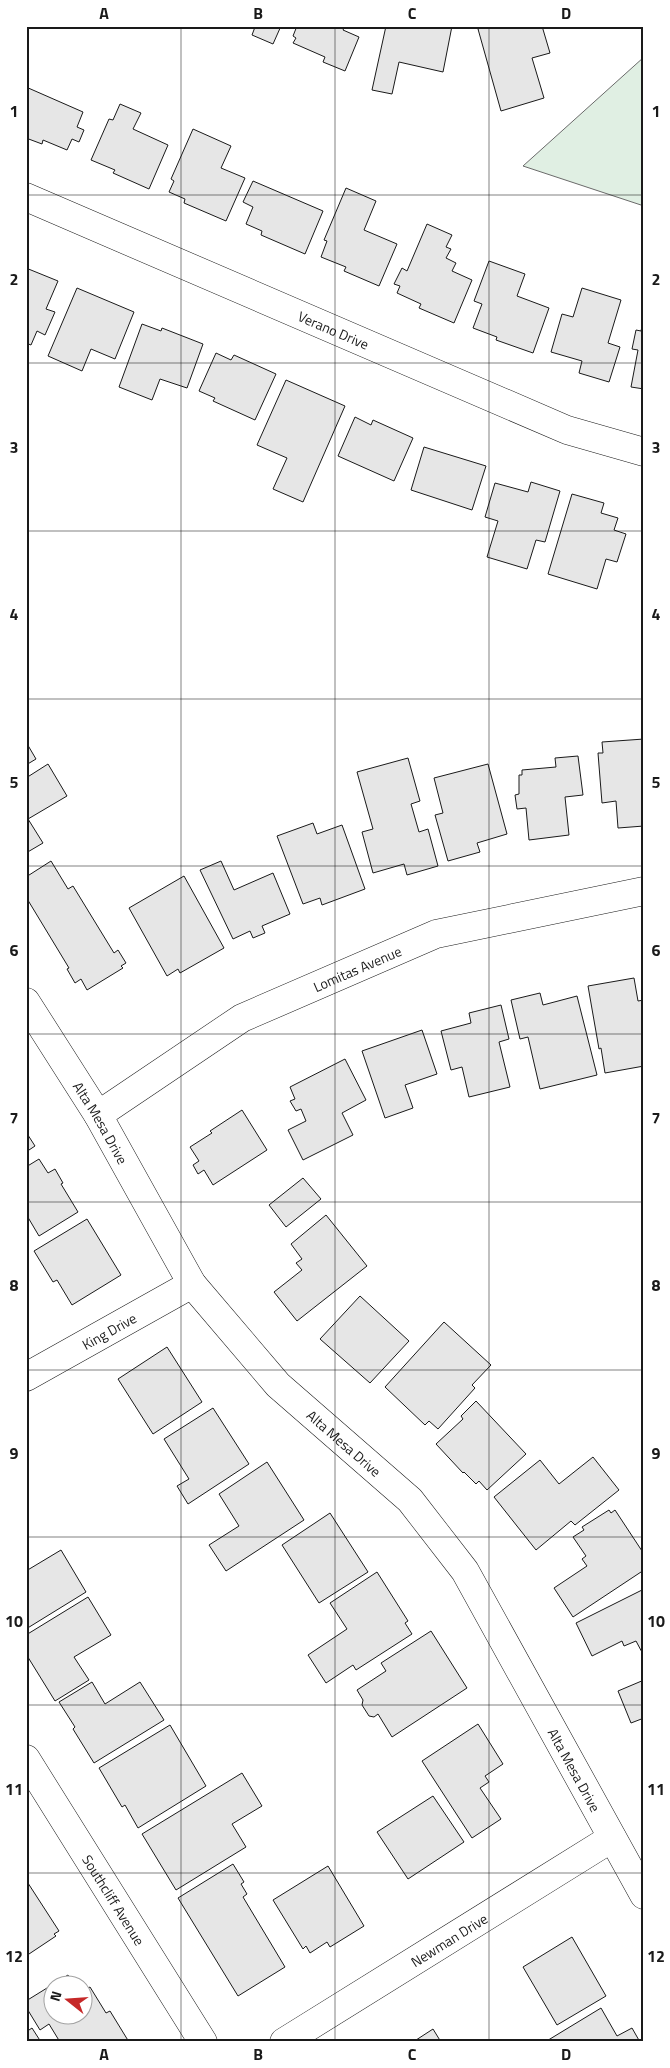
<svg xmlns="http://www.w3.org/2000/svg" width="670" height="2068" font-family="'Titillium Web',sans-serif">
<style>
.green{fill:#e0efe3;stroke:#6a6a6a}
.building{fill:#e6e6e6;stroke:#1a1a1a}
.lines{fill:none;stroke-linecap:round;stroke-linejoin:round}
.street-casing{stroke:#1a1a1a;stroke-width:29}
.street{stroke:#fff;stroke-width:28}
.grid{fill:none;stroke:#1a1a1a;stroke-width:1;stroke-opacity:0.55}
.labels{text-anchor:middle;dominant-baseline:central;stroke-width:4;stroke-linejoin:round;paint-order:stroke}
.street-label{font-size:14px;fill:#1a1a1a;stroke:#fff}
.neatline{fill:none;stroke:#1a1a1a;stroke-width:2}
.grid-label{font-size:16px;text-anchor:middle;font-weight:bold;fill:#1a1a1a}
</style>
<rect width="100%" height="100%" fill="#fff"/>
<polygon class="green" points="644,57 644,206 523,166"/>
<g class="building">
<polygon points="253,26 281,26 273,44 252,35 255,27"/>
<polygon points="297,26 345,26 343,30 359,37 345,71 323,62 325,57 293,43 296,38 293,36"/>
<polygon points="386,26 452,26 443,72 399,62 392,94 372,90"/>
<polygon points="485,26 542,26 550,53 532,58 544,98 501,111 478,29"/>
<polygon points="26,87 83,112 77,127 84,130 79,142 72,139 67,150 43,140 42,144 26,138"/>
<polygon points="120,104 141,113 133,129 168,145 149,189 113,173 115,170 91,160 109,119 113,120"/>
<polygon points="193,129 231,146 221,168 245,178 226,221 184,203 185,199 169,192 174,181 171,179"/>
<polygon points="253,181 323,211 305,254 261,235 262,231 246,224 253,207 243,202"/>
<polygon points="346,188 376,201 364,230 397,244 379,286 344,271 346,267 321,257 327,241 324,240"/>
<polygon points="427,224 452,235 446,247 451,249 446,258 456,263 452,271 472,280 454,323 419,308 421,304 397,293 400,286 394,284 402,268 407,271"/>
<polygon points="489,261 525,274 517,296 549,308 533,353 496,340 497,337 473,328 482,304 474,301"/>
<polygon points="26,268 58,281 46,309 55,312 45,335 37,331 31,345 26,343"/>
<polygon points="77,288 134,312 115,359 91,349 82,371 48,356"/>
<polygon points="582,288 621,300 608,343 620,347 609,382 579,373 582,361 551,352 562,314 573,317"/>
<polygon points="644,317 644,389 631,387 638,350 632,349 636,330 641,331"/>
<polygon points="142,324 161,331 162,328 203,344 187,388 160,379 152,400 119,387"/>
<polygon points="216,353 231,360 234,355 276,374 255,420 213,401 215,398 199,391"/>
<polygon points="286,380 345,406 303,502 273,489 287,458 257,445"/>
<polygon points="355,417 371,425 373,420 413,438 394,481 338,456"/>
<polygon points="424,447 486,466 472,510 411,490"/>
<polygon points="531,482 560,491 545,542 536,540 527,569 487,557 498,521 485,517 495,483 528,492"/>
<polygon points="572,494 604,503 601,513 618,518 614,530 626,534 617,562 606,559 597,589 548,574"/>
<polygon points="644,739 644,826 618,828 616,801 602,803 598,753 603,753 602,742"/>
<polygon points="26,742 36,759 26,765"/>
<polygon points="578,756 583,795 565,797 569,835 529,840 526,808 517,809 515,795 519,794 519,775 522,775 522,770 556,767 555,758"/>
<polygon points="408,758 420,801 411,804 419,832 428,829 438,866 407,875 404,864 373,873 362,832 373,829 357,772"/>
<polygon points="48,764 67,796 28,819 43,843 26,853 26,778"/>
<polygon points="488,764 507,834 477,843 480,852 448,861 435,815 443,813 434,778"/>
<polygon points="313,823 317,834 342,825 365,889 322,905 320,898 303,904 277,836"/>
<polygon points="51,861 68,889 73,886 114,953 118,950 126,963 121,966 123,968 87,990 81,979 75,983 67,969 69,968 26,897 26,877"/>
<polygon points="221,861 234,890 273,873 290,914 262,926 265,933 253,938 250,931 233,939 200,870"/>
<polygon points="184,876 224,948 180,973 178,969 167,976 129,908"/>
<polygon points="634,978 638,1001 644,1000 644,1066 605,1073 601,1048 599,1049 588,986"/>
<polygon points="540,993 543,1005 577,996 597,1075 540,1089 528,1037 520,1039 511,1000"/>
<polygon points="501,1005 509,1039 499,1042 510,1087 469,1097 462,1067 451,1070 441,1031 471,1023 469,1013"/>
<polygon points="422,1030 437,1074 405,1085 413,1108 385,1118 362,1051"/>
<polygon points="345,1059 366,1100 342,1113 353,1135 303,1160 288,1130 306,1121 301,1109 296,1111 290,1101 295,1099 290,1087"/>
<polygon points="242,1110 267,1150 213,1185 204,1170 198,1174 193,1165 199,1161 190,1147 212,1133 210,1131"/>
<polygon points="26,1132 35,1146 26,1152"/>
<polygon points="39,1159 48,1173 55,1169 63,1183 61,1184 78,1212 39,1236 26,1214 26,1167"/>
<polygon points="303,1178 321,1199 286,1227 269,1205"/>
<polygon points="326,1215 367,1266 297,1321 274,1292 302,1270 296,1263 302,1259 291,1244"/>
<polygon points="87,1219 121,1275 72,1305 57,1280 53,1282 34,1251"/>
<polygon points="360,1296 409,1341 370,1383 320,1339"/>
<polygon points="444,1322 491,1365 472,1385 475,1388 438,1429 429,1421 425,1425 385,1387"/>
<polygon points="167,1347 202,1402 153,1434 118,1379"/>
<polygon points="476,1401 526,1454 487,1490 479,1481 476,1484 464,1472 463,1473 436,1444 463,1419 461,1416"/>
<polygon points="213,1408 249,1464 188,1504 177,1486 189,1479 164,1439"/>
<polygon points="593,1457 619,1490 575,1525 571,1521 536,1550 494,1497 540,1460 559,1484"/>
<polygon points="267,1462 304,1520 226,1571 209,1545 239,1526 219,1494"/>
<polygon points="609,1510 611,1513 615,1510 644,1554 644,1570 573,1617 554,1588 587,1566 582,1559 586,1556 573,1537 584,1530 582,1527"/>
<polygon points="330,1513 368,1572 319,1603 282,1545"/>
<polygon points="61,1550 86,1592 26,1629 26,1571"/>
<polygon points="377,1572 408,1621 405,1623 412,1634 356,1670 353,1665 326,1683 308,1655 347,1629 330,1603"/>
<polygon points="644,1589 644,1656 636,1641 624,1646 622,1641 592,1656 576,1623"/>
<polygon points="88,1597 111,1635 74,1657 89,1680 55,1701 26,1654 26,1635"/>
<polygon points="431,1631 467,1688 392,1737 378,1714 374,1717 369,1716 362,1705 363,1700 357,1690 386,1671 381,1663"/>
<polygon points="644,1680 644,1718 631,1723 618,1691"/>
<polygon points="92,1682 105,1704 140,1682 164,1720 94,1763 73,1729 75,1727 59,1702"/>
<polygon points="478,1724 503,1764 485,1776 489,1782 480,1788 501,1819 472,1838 422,1761"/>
<polygon points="170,1725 206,1786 138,1828 125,1805 122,1807 99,1768"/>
<polygon points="242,1773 262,1806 232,1824 246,1847 176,1890 142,1834"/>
<polygon points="433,1796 464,1842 408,1879 377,1832"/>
<polygon points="233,1864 244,1882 241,1884 247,1894 243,1897 285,1967 238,1996 178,1898"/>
<polygon points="328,1866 364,1926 330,1947 327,1942 310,1953 306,1946 303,1949 273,1900"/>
<polygon points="26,1880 59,1931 54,1934 56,1936 26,1956"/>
<polygon points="572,1937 606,1996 557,2025 523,1967"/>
<polygon points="68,1975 75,1986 52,1986 52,2016 82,2016 82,1991 90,1987 106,2013 110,2011 129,2042 60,2042 49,2024 40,2030 26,2007 26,2001"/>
<polygon points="601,2008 617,2036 632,2028 640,2042 545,2042"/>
<polygon points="32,2028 41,2042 26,2042 26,2032"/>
<polygon points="433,2029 441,2042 413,2042"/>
</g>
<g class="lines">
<defs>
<g id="street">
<path id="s1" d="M26,197L567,430L644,452"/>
<path id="s2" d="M26,1002L98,1115L192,1284L278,1385L410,1500L465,1571L644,1895"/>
<path id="s3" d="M98,1115L242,1018L436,934L644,891"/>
<path id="s4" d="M26,1377L192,1284"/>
<path id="s5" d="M26,1759L203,2042"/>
<path id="s6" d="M284,2042L612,1838"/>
</g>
</defs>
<use href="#street" class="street-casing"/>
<use href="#street" class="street"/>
</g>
<path class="grid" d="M181,26V2042M335,26V2042M489,26V2042M26,195H644M26,363H644M26,531H644M26,699H644M26,866H644M26,1034H644M26,1202H644M26,1370H644M26,1537H644M26,1705H644M26,1873H644"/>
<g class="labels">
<g class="street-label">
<text stroke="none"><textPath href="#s1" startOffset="335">Verano Drive</textPath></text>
<text stroke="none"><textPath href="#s3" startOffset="299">Lomitas Avenue</textPath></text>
<text stroke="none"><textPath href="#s2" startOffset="142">Alta Mesa Drive</textPath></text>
<text stroke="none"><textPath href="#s4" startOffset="95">King Drive</textPath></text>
<text stroke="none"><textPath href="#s2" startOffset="548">Alta Mesa Drive</textPath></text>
<text stroke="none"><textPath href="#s2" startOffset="952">Alta Mesa Drive</textPath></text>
<text stroke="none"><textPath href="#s5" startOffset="166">Southcliff Avenue</textPath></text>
<text stroke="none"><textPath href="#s6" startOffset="194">Newman Drive</textPath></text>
</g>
</g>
<rect width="670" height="2068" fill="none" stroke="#ffffff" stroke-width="55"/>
<g transform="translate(68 2000) rotate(287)"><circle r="24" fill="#ffffff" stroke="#a3a3a3"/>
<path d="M0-4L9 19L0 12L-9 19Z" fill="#c62828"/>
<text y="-8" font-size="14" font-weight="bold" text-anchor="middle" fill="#1a1a1a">N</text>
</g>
<rect x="28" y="28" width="614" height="2012" class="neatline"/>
<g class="grid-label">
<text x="104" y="19">A</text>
<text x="258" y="19">B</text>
<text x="412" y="19">C</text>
<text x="566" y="19">D</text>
<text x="14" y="117">1</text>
<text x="656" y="117">1</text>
<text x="14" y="285">2</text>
<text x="656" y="285">2</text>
<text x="14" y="453">3</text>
<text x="656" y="453">3</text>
<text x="14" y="620">4</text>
<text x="656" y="620">4</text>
<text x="14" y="788">5</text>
<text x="656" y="788">5</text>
<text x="14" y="956">6</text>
<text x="656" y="956">6</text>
<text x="14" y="1124">7</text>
<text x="656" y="1124">7</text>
<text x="14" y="1291">8</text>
<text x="656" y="1291">8</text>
<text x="14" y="1459">9</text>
<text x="656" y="1459">9</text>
<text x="14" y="1627">10</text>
<text x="656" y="1627">10</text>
<text x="14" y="1795">11</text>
<text x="656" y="1795">11</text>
<text x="14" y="1962">12</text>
<text x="656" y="1962">12</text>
<text x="104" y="2060">A</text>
<text x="258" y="2060">B</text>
<text x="412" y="2060">C</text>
<text x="566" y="2060">D</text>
</g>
</svg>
